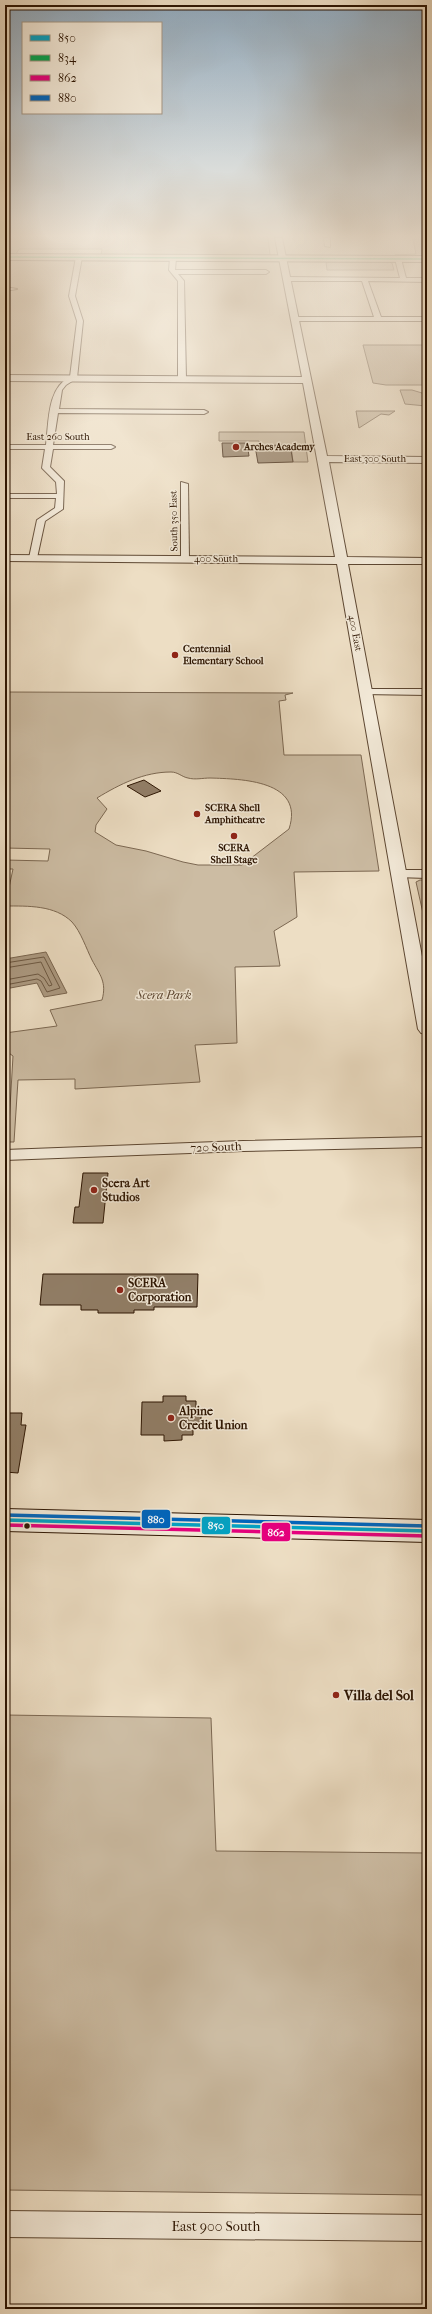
<svg xmlns="http://www.w3.org/2000/svg" width="432" height="2314" font-family="'IM FELL French Canon',serif">
<style>
.green{fill:#ccbca3;stroke:#7c6852;fill-rule:evenodd}
.water{fill:#ac9a82;stroke:#79654f}
.lines{fill:none;stroke-linecap:round;stroke-linejoin:round}
.shore{stroke:#6c5842;stroke-width:1}
.building{fill:#917e67;stroke:#2d1502}
.minor-casing{stroke:#5d4732;stroke-width:2}
.tertiary-casing{stroke:#5d4732;stroke-width:2}
.secondary-casing{stroke:#2d1502;stroke-width:2}
.primary-casing{stroke:#2d1502;stroke-width:2}
.minor{fill:#f3ead9;fill-rule:evenodd}
.tertiary{fill:#f3ead9;fill-rule:evenodd}
.secondary{fill:#f3ead9;fill-rule:evenodd}
.primary{fill:#eddec4;fill-rule:evenodd}
.bus-1-casing{stroke:#f3ead9;stroke-width:6}
.bus-2-casing{stroke:#f3ead9;stroke-width:3}
.bus-3-casing{stroke:#f3ead9;stroke-width:6}
.bus-4-casing{stroke:#f3ead9;stroke-width:6}
.bus-1{stroke:#02a2c4;stroke-width:3.5}
.bus-2{stroke:#00a651;stroke-width:1.5}
.bus-3{stroke:#e5007d;stroke-width:3.5}
.bus-4{stroke:#0065bd;stroke-width:3.5}
.poi-dot{fill:#8f2418;stroke:#f3ead9;stroke-width:1.5}
.bus-dot{fill:#2d1502;stroke:#f3ead9;stroke-width:1.5}
.labels{text-anchor:middle;dominant-baseline:central;stroke-width:3;stroke-linejoin:round;paint-order:stroke}
.far-street-label{font-size:10px;fill:#2d1502;stroke:#f3ead9}
.far-poi-label{font-size:10px;font-weight:bold;fill:#2d1502;stroke:#f3ead9;text-anchor:start}
.park-label{font-size:12px;font-style:italic;fill:#5d4732;stroke:#f3ead9}
.street-label{font-size:12px;fill:#2d1502;stroke:#f3ead9}
.poi-label{font-size:12px;font-weight:bold;fill:#2d1502;stroke:#f3ead9;text-anchor:start}
.near-poi-label{font-size:14px;font-weight:bold;fill:#2d1502;stroke:#f3ead9;text-anchor:start}
.near-street-label{font-size:14px;fill:#2d1502;stroke:#f3ead9}
.line-badge{stroke:#f3ead9;stroke-width:1.5}
.badge-label{font-size:11px;text-anchor:middle;font-weight:bold;fill:#fff}
</style>
<rect width="100%" height="100%" fill="#eddec4"/>
<filter id="stains"><feTurbulence type="fractalNoise" baseFrequency=".005" numOctaves="4"/><feColorMatrix values="0 0 0 0 .2 0 0 0 0 .09 0 0 0 0 .02 0 0 0 .5 -.17"/></filter>
<radialGradient id="worn" r=".72"><stop offset=".6" stop-color="#630" stop-opacity="0"/><stop offset="1" stop-color="#630" stop-opacity=".3"/></radialGradient>
<g class="green">
<polygon points="5,238 268,238 270,255 101,255 102,249 19,249 16,254 5,255"/>
<polygon points="413,239 427,239 427,257 395,255 416,254"/>
<polygon points="326,262 389,262 392,263 394,270 327,270"/>
<polygon points="363,345 427,345 427,385 386,385 373,383"/>
<polygon points="400,390 412,390 422,393 426,406 405,404"/>
<polygon points="356,411 395,411 389,415 381,414 359,428"/>
<polygon points="304,432 308,462 293,462 291,445 259,445 259,441 219,441 219,432"/>
<path d="M5,692L293,693L285,695L286,700L279,701L284,755H361L379,871L294,872L297,917L274,931L280,966L235,967L237,1043L195,1045L200,1082L75,1089V1079L18,1080L14,1142H8L13,1056L6,1051L5,1054V1033L57,1026L50,1010L102,1000C107,982 100,975 92,960C86,948 81,932 72,922C55,905 28,906 5,906L13,869H5V860L48,861L50,849L5,848ZM171,772C178,772 182,777 188,778C195,780 203,778 210,778C241,779 305,780 289,829L242,865H198L183,862L146,851L116,845L95,832L96,825L107,809L97,798C120,784 144,772 171,772Z"/>
<polygon points="420,880 427,880 427,931 416,882"/>
<polygon points="5,1715 211,1718 216,1851 427,1853 427,2195 5,2190"/>
</g>
<polygon class="water" points="46,952 67,993 44,997 37,983 5,989 5,959"/>
<g class="lines">
<g class="shore">
<polyline points="5,963 44,957 60,988 47,992 41,981 37,979 5,985"/>
<polyline points="5,968 41,962 52,985 49,986 44,978 38,974 5,980"/>
</g>
</g>
<g class="building">
<polygon points="222,443 247,443 249,456 223,457"/>
<polygon points="290,445 293,462 258,463 255,446"/>
<polygon points="144,780 161,791 145,797 127,786"/>
<polygon points="83,1173 108,1173 103,1223 73,1223 75,1207 79,1207"/>
<polygon points="43,1274 198,1274 197,1307 154,1307 154,1310 134,1310 134,1313 98,1313 98,1310 81,1310 81,1305 40,1305"/>
<polygon points="163,1396 186,1396 186,1401 196,1401 196,1411 201,1411 201,1425 193,1425 193,1435 182,1435 182,1440 164,1441 164,1435 141,1435 142,1402 163,1402"/>
<polygon points="5,1413 22,1413 21,1425 26,1425 18,1473 5,1472"/>
</g>
<g class="lines">
<defs>
<g id="minor">
<polygon points="324,238 330,238 330,247 325,246"/>
<path d="M79,255L82,257L75,296L83,321L77,378L66,385L62,390L59,409L204,410L208,412L204,414L58,413L53,445H111L115,447L111,449H53L50,467L64,481L63,509L45,521L37,558L33,561L29,558L37,520L55,508L56,498H5V494H57L56,482L42,468L45,449H5V445H46C49,422 47,388 70,377L77,321L69,296L76,257Z"/>
<polygon points="173,256 176,258 175,270 266,270 269,272 266,274 178,274 184,281 186,379 182,381 178,379 178,281 169,270 170,258"/>
<polygon points="398,257 401,259 406,278 427,278 427,282 368,281 381,317 427,317 427,321 294,321 291,319 294,317 374,317 362,281 286,281 283,279 286,277 400,278 395,259"/>
<polygon points="5,287 17,289 5,291"/>
<polygon points="181,482 188,484 189,559 185,562 181,559"/>
<polygon points="366,689 427,689 427,695 362,694 362,690"/>
<polygon points="400,870 427,870 427,878 396,877 394,874"/>
<polygon points="427,1137 427,1147 243,1151 5,1160 5,1150 243,1141"/>
<polygon points="5,2211 427,2215 427,2241 5,2237"/>
</g>
<polygon id="tertiary" points="275,238 282,238 327,456 427,457 427,463 329,462 347,557 427,558 427,564 348,564 427,983 427,1034 421,1033 418,1029 337,564 5,561 5,555 335,557 303,383 5,381 5,375 302,377"/>
<polygon id="secondary" points="5,1509 427,1520 427,1542 5,1531"/>
<polygon id="primary" points="5,254 427,256 427,262 5,260"/>
</defs>
<use href="#minor" class="minor-casing"/>
<use href="#tertiary" class="tertiary-casing"/>
<use href="#secondary" class="secondary-casing"/>
<use href="#primary" class="primary-casing"/>
<use href="#minor" class="minor"/>
<use href="#tertiary" class="tertiary"/>
<use href="#secondary" class="secondary"/>
<use href="#primary" class="primary"/>
<defs>
<polyline id="bus-1" points="5,1520 427,1531"/>
<polyline id="bus-2" points="5,257 427,259"/>
<polyline id="bus-3" points="5,1525 427,1536"/>
<polyline id="bus-4" points="5,1515 427,1526"/>
</defs>
<use href="#bus-1" class="bus-1-casing"/>
<use href="#bus-2" class="bus-2-casing"/>
<use href="#bus-3" class="bus-3-casing"/>
<use href="#bus-4" class="bus-4-casing"/>
<use href="#bus-1" class="bus-1"/>
<use href="#bus-2" class="bus-2"/>
<use href="#bus-3" class="bus-3"/>
<use href="#bus-4" class="bus-4"/>
</g>
<linearGradient id="sky" x2="0" y2="1"><stop stop-color="#90aabf"/><stop offset="0.42" stop-color="#f7f0e4"/><stop offset="1" stop-color="#f7f0e4" stop-opacity="0"/></linearGradient>
<rect width="432" height="562" fill="url(#sky)"/>
<g class="poi-dot">
<circle cx="236" cy="447" r="4"/>
<circle cx="175" cy="655" r="4"/>
<circle cx="197" cy="814" r="4"/>
<circle cx="234" cy="836" r="4"/>
<circle cx="94" cy="1190" r="4"/>
<circle cx="120" cy="1290" r="4"/>
<circle cx="171" cy="1418" r="4"/>
<circle cx="336" cy="1695" r="4"/>
</g>
<circle class="bus-dot" cx="27" cy="1526" r="3.5"/>
<g class="labels">
<g class="far-street-label">
<text x="58" y="437">East 260 South</text>
<text x="375" y="459">East 300 South</text>
<text transform="translate(174 521) rotate(-91)">South 350 East</text>
<text x="216" y="559">400 South</text>
<text transform="translate(355 633) rotate(79)">400 East</text>
</g>
<g class="far-poi-label">
<text x="244" y="447">Arches Academy</text>
<text x="183" y="649">Centennial<tspan x="183" dy="12">Elementary School</tspan></text>
<text x="205" y="808">SCERA Shell<tspan x="205" dy="12">Amphitheatre</tspan></text>
<text x="234" y="848" text-anchor="middle">SCERA<tspan x="234" dy="12">Shell Stage</tspan></text>
</g>
<g class="park-label">
<text x="164" y="995">Scera Park</text>
</g>
<g class="street-label">
<text transform="translate(216 1147) rotate(-2)">720 South</text>
</g>
<g class="poi-label">
<text x="102" y="1183">Scera Art<tspan x="102" dy="14">Studios</tspan></text>
<text x="128" y="1283">SCERA<tspan x="128" dy="14">Corporation</tspan></text>
<text x="179" y="1411">Alpine<tspan x="179" dy="14">Credit Union</tspan></text>
</g>
<g class="near-poi-label">
<text x="344" y="1695">Villa del Sol</text>
</g>
<g class="near-street-label">
<text x="216" y="2226">East 900 South</text>
</g>
</g>
<g class="line-badge">
<rect x="141" y="1509" width="30" height="20" rx="4" fill="#0065bd"/>
<rect x="201" y="1516" width="30" height="19" rx="4" fill="#02a2c4"/>
<rect x="261" y="1522" width="30" height="20" rx="4" fill="#e5007d"/>
</g>
<g class="badge-label">
<text x="156" y="1523">880</text>
<text x="216" y="1529">850</text>
<text x="276" y="1536">862</text>
</g>
<rect width="432" height="2314" fill="none" stroke="#eddec4" stroke-width="20"/>
<rect x="6" y="6" width="420" height="2302" fill="none" stroke="#2d1502" stroke-width="2"/>
<rect x="10" y="10" width="412" height="2294" fill="none" stroke="#2d1502"/>
<rect x="22" y="22" width="140" height="92" fill="#f3ead9" stroke="#a49583"/>
<rect x="30" y="35" width="20" height="6" fill="#02a2c4" stroke="#a49583"/>
<text x="58" y="42" font-size="12" fill="#2d1502">850</text>
<rect x="30" y="55" width="20" height="6" fill="#00a651" stroke="#a49583"/>
<text x="58" y="62" font-size="12" fill="#2d1502">834</text>
<rect x="30" y="75" width="20" height="6" fill="#e5007d" stroke="#a49583"/>
<text x="58" y="82" font-size="12" fill="#2d1502">862</text>
<rect x="30" y="95" width="20" height="6" fill="#0065bd" stroke="#a49583"/>
<text x="58" y="102" font-size="12" fill="#2d1502">880</text>
<rect width="100%" height="100%" filter="url(#stains)"/>
<rect width="100%" height="100%" fill="url(#worn)"/>
</svg>
